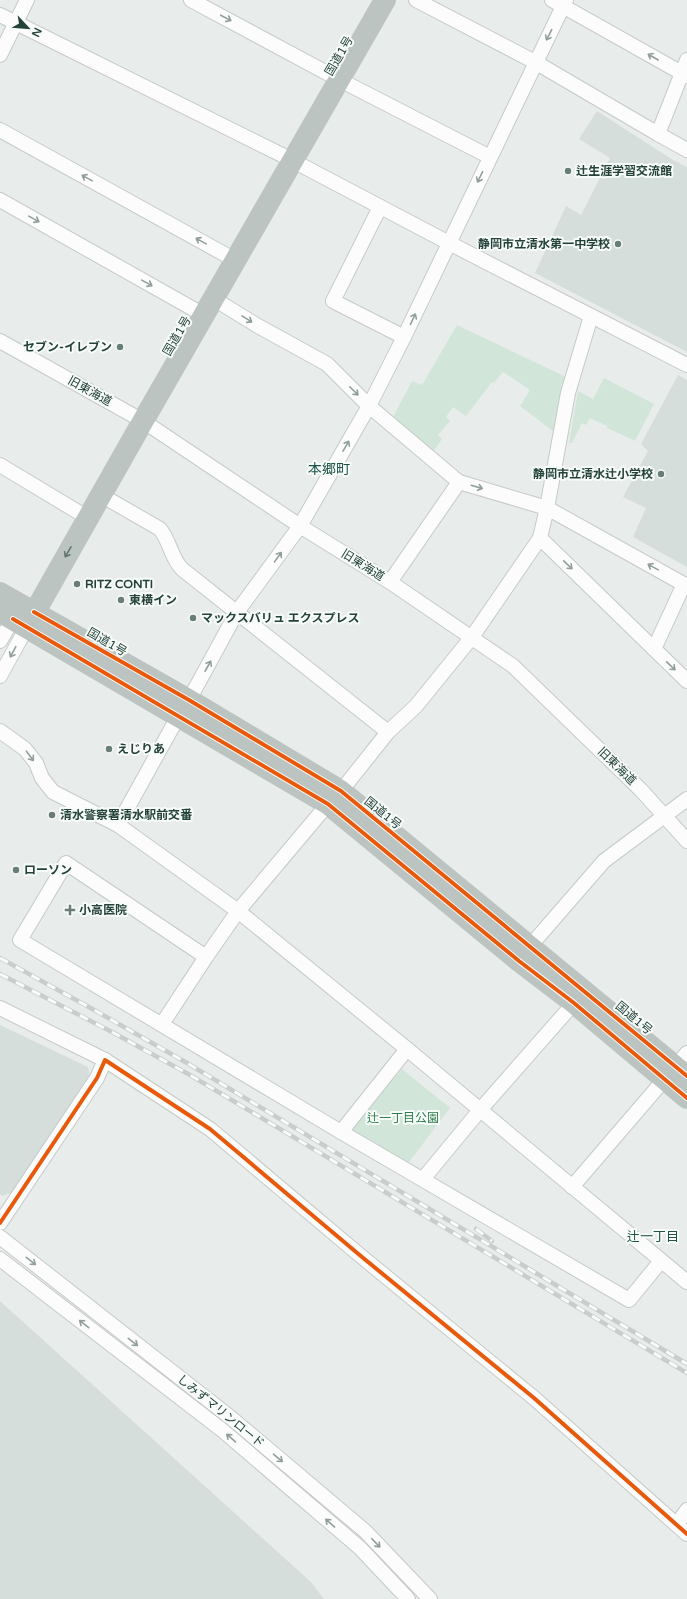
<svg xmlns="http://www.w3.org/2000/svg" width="687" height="1599" font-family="'Varela Round','Noto Sans JP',sans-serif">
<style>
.built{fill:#d6dedb}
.green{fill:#d1e6d8}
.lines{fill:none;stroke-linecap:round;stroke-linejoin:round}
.minor-casing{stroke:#c5cac8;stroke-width:16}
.highway-casing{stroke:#c3ccc9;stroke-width:22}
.minor{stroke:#fcfcfc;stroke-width:14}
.highway{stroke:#bcc4c2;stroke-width:21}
.rail-casing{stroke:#c9cdcc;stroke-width:4.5}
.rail{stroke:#f7fbf9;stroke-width:3;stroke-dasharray:9;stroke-linecap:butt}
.cycleway-casing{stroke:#f7fbf9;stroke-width:6}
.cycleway{stroke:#e8590c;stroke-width:4}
.oneway{stroke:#909f9b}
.oneway2{stroke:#617670}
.poi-dot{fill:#697e78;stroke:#f7fbf9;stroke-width:1.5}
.labels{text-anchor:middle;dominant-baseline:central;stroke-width:4;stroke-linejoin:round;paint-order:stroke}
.street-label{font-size:12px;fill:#24423a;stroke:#f7fbf9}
.poi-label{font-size:12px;font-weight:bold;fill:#24423a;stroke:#f7fbf9;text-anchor:start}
.park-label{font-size:12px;fill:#2d7a4b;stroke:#f7fbf9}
.neighbourhood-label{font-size:13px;fill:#1f5548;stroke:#f7fbf9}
.quarter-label{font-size:14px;fill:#1f5548;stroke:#f7fbf9}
</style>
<rect width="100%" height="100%" fill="#e8edeb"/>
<g class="built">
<polygon points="597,111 673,160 687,167 687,352 535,273 566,206 581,215 610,158 579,139"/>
<polygon points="678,375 687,380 687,567 633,537 646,508 623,497 648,451 641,444"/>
<polygon points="0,1025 88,1067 90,1077 13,1192 2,1196 0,1194"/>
<polygon points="0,1301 311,1582 324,1599 0,1599"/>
</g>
<g class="green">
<polygon points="457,325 566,377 563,386 554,432 520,406 530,390 503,372 494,383 492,382 466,416 453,407 446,417 450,421 438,435 442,439 433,452 393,417 412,381 422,385"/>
<polygon points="604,378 654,404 635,441 607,428 607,426 590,418 586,425 582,423 572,443 569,443 578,391 593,399"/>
<polygon points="402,1069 450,1108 406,1166 353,1135 353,1127"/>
</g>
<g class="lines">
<defs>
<g id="minor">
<polyline points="191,0 340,80 490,157"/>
<polyline points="416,0 535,62 658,134 687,150"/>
<polyline points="552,0 687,76"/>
<polyline points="0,15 282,155 449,243 687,365"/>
<polyline points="0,55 27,0"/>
<polyline points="0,130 235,260"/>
<polyline points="658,134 687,60"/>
<polyline points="0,200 204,315"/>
<polyline points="380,207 333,301 404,337"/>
<polyline points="214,299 258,326 327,364 369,406 459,482 547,508 687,586"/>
<polyline points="0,341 143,421 300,526 390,582 513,666 641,790 687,841"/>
<polyline points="0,465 88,518"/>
<path d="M101,495L160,529C170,541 171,558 182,569L388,732"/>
<polyline points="540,538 687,681"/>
<polyline points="390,582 459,482"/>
<polyline points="0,641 13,619"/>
<polyline points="654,649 684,584"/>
<polyline points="0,676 27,627"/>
<polyline points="189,700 237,612 300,526 369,406 404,337 566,0"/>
<polyline points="0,731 25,749 36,763 42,778 53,792 118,825 238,911 407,1049 687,1282"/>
<polyline points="118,825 179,715"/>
<polyline points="525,952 604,861 687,799"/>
<polyline points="206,957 66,863 20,940 341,1132 629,1300 661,1261"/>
<polyline points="0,1008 105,1060 210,1129 362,1257 534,1398 687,1534"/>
<polyline points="162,1024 206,957 238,911 328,804 341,791 388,732 416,706 472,637 540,538 547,508 568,393 591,316"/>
<polyline points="341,1132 407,1049"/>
<polyline points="423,1179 480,1110 574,1003"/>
<polyline points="572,1187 687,1053"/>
<polyline points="0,1223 97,1078 105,1060"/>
<polyline points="0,1237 230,1417 365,1531 430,1599"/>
<polyline points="0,1259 222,1430 360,1548 408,1599"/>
<polyline points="677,1524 687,1510"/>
</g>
<g id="highway">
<polyline points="0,593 189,700 341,791 687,1076"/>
<polyline points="0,612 328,804 519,961 574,1003 687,1098"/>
<polyline points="28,624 143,421 385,0"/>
</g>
</defs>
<use href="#minor" class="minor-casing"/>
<use href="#highway" class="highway-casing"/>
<use href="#minor" class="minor"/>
<use href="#highway" class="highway"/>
<defs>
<g id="rail">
<polyline points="0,958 96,1011 187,1063 687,1364"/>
<polyline points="0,974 112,1032 190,1075 687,1373"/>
<polyline points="476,1229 492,1241"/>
</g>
</defs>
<use href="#rail" class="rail-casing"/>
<use href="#rail" class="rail"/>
<defs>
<g id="cycleway">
<polyline points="34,612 189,700 341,791 687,1076"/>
<polyline points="13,619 328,804 519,961 574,1003 687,1098"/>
<polyline points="0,1223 97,1078 105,1060 210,1129 362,1257 534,1398 687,1534"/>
</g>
</defs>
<use href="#cycleway" class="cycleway-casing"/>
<use href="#cycleway" class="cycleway"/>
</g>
<defs><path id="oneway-shaft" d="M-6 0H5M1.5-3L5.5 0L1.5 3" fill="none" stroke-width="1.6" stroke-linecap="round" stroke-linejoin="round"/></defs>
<g class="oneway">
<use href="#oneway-shaft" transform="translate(226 18) rotate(28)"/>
<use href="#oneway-shaft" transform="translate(549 35) rotate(117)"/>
<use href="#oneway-shaft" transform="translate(653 57) rotate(-150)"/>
<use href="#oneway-shaft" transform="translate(480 177) rotate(116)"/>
<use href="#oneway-shaft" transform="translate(87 178) rotate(-151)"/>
<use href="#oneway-shaft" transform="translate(34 219) rotate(29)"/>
<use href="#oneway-shaft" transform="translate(201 241) rotate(-151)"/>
<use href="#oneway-shaft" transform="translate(147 283) rotate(29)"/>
<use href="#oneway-shaft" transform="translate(247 319) rotate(32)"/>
<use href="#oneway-shaft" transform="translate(413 319) rotate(-65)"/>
<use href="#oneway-shaft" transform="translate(354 391) rotate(45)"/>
<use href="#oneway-shaft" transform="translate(346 446) rotate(-60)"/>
<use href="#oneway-shaft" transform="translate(477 487) rotate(16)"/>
<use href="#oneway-shaft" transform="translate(278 557) rotate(-54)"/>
<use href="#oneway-shaft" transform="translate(568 565) rotate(44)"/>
<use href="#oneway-shaft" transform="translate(653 567) rotate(-151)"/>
<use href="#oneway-shaft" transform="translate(13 652) rotate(118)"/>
<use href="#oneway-shaft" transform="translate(208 666) rotate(-61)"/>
<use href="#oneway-shaft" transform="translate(671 666) rotate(44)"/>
<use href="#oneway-shaft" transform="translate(30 756) rotate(53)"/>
<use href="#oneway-shaft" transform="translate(31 1261) rotate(38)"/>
<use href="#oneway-shaft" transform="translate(84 1324) rotate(-142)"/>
<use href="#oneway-shaft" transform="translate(133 1342) rotate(38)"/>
<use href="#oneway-shaft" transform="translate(231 1438) rotate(-139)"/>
<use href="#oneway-shaft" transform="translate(278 1458) rotate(40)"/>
<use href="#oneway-shaft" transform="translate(330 1523) rotate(-139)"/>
<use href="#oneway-shaft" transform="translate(376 1543) rotate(46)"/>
</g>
<use class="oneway2" href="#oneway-shaft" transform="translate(68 552) rotate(120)"/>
<g class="poi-dot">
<circle cx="568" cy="171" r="4"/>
<circle cx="618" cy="244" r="4"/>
<circle cx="120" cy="347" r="4"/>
<circle cx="661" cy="474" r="4"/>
<circle cx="77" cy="584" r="4"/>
<circle cx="121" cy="600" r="4"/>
<circle cx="193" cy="618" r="4"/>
<circle cx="109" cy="749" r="4"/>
<circle cx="52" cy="815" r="4"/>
<circle cx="16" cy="870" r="4"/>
<path d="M68 904h4v4h4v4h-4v4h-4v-4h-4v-4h4z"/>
</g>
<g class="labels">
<g class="street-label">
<text transform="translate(339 56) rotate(-60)">国道1号</text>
<text transform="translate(177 336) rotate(-60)">国道1号</text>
<text transform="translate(90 391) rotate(29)">旧東海道</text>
<text transform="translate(363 565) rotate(32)">旧東海道</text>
<text transform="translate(107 642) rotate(30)">国道1号</text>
<text transform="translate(617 766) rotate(44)">旧東海道</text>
<text transform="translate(383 813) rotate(39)">国道1号</text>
<text transform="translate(634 1018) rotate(40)">国道1号</text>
<text transform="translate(221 1411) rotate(39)">しみずマリンロード</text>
</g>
<g class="poi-label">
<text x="576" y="171">辻生涯学習交流館</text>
<text x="610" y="244" text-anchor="end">静岡市立清水第一中学校</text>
<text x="112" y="347" text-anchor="end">セブン-イレブン</text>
<text x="653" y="474" text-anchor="end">静岡市立清水辻小学校</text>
<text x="85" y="584">RITZ CONTI</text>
<text x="129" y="600">東横イン</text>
<text x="201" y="618">マックスバリュ エクスプレス</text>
<text x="117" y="749">えじりあ</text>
<text x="60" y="815">清水警察署清水駅前交番</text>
<text x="24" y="870">ローソン</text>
<text x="79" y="910">小高医院</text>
</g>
<g class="park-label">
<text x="403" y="1118">辻一丁目公園</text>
</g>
<g class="neighbourhood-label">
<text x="653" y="1237">辻一丁目</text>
</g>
<g class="quarter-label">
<text x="329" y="469">本郷町</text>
</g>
</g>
<g transform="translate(28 28) rotate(116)" stroke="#f7fbf9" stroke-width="3" paint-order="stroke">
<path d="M0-3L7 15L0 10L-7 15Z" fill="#24423a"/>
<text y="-6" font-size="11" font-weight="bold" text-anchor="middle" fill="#24423a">N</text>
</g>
</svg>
